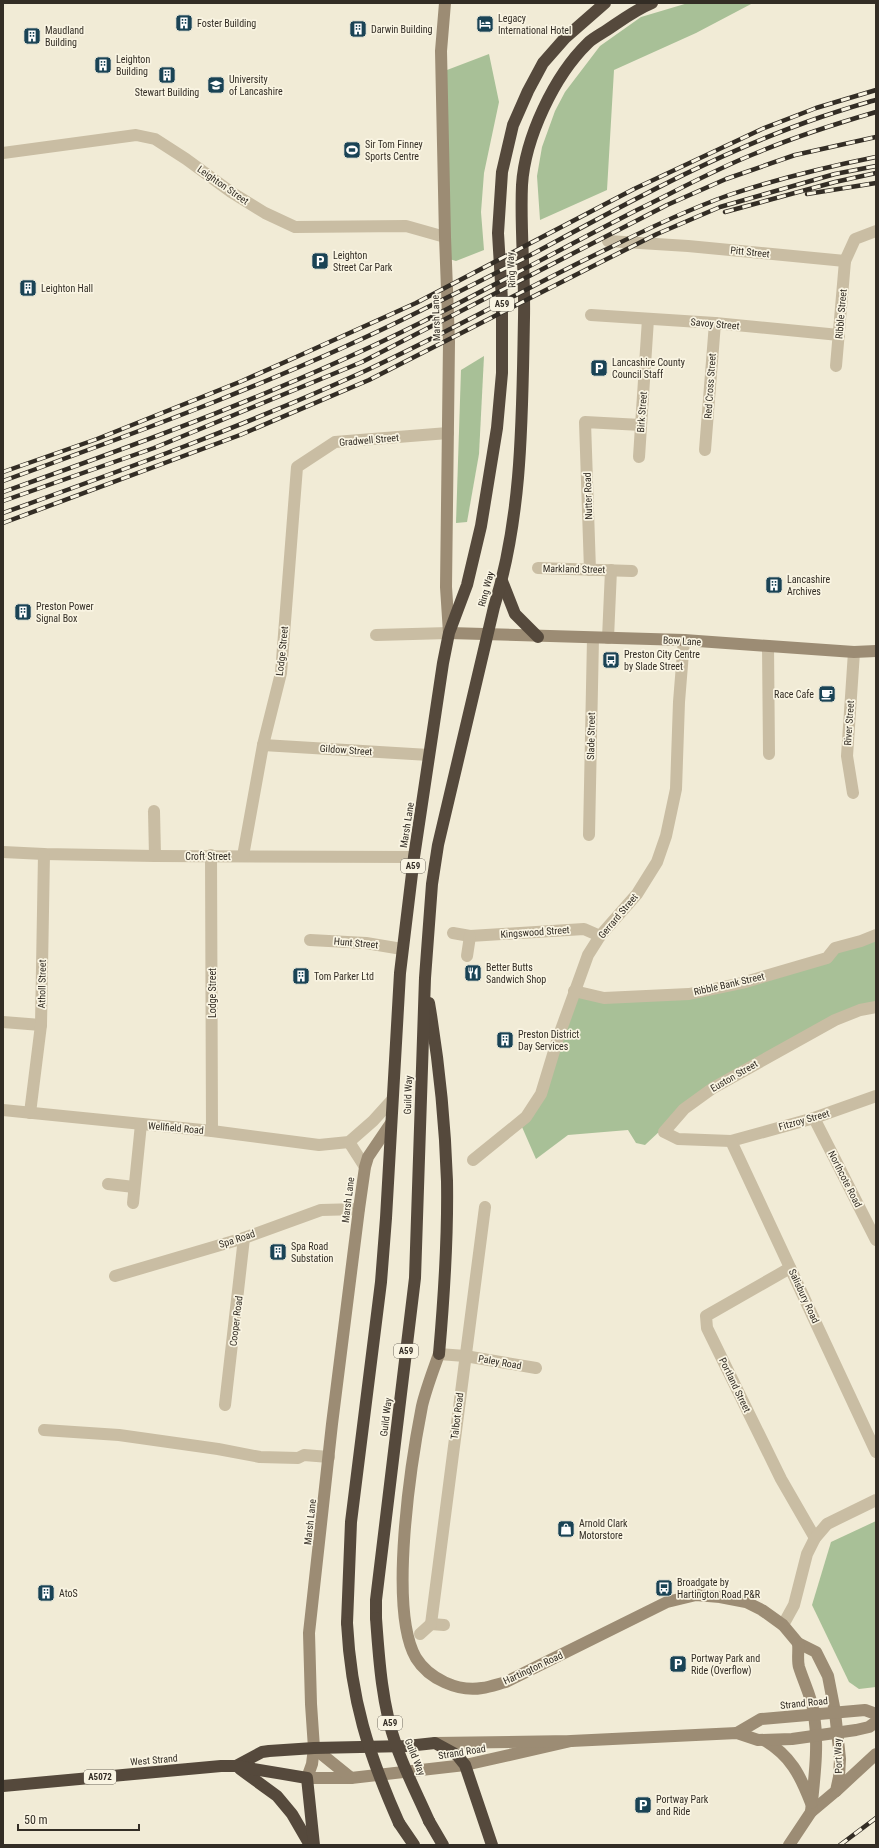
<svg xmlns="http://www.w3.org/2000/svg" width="879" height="1848" font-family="'Roboto Condensed',sans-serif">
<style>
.green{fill:#a8c097}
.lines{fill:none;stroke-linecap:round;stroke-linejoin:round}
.street{stroke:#c9bda3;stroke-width:12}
.secondary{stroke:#9c8c74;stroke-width:12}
.highway{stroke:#55493c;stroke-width:12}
.rail-casing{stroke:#332d25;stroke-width:4.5}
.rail{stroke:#f9f4e2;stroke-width:3;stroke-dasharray:9;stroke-linecap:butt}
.highway-bridge{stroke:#55493c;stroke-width:12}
.labels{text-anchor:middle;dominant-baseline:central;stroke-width:3.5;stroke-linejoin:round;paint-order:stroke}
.shield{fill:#f9f4e2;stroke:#6e695e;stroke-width:1}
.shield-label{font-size:9px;font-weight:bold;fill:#332d25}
.poi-label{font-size:10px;fill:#332d25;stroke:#f9f4e2;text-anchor:start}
.street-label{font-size:10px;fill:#332d25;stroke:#f9f4e2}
</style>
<rect width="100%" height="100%" fill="#f1ebd6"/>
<g class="green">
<polygon points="688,3 753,3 696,33 614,70 607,190 540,220 537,176 542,147 555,111 565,92 600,46 641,17"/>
<polygon points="489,54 499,102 484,173 481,212 484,250 456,261 446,258 447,70"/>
<polygon points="484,356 479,454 467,522 456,523 461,370"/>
<polygon points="876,940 876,1003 795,1039 662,1129 645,1145 636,1143 628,1130 568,1135 536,1159 522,1127 576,996 687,997 837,950"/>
<polygon points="876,1521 876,1687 859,1689 849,1682 812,1605 831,1542"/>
</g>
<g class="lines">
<g class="street">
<polyline points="3,153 136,135 155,139 186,159 231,192 265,213 295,227 406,226 445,237"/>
<polyline points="608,241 688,246 845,261 855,239 876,231"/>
<polyline points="591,315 715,323 839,335"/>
<polyline points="836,366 845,261"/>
<polyline points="705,450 715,323"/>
<polyline points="639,457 648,319"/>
<polyline points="538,568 632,571"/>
<polyline points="590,570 585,422 641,425"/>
<polyline points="376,635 449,633"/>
<polyline points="608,638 611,570"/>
<polyline points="768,646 769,754"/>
<polyline points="263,745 429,755"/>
<polyline points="853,793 847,756 854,652"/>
<polyline points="154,811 155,856"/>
<polyline points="589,835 593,638"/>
<polyline points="3,852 44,854 155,856 414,857"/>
<polyline points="211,855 212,1131"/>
<polyline points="243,856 263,745 281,673 297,467 335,442 448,433"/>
<polyline points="453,933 470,936 584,929 600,936"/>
<polyline points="310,940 366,943 402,949"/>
<polyline points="467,956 470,936"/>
<polyline points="574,991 604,998 689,994 742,983 827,958 835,948 861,941 876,935"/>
<polyline points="876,1007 860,1010 835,1020 713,1088 684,1109 664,1132 678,1139 731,1141 814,1118 876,1096"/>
<polyline points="3,1022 41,1025"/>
<polyline points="3,1110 212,1131 319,1145 349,1142 373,1121 392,1100"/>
<polyline points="30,1113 41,1025 44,854"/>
<polyline points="814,1118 876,1240"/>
<polyline points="731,1141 876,1452"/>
<polyline points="349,1142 365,1167"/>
<polyline points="473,1160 526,1117 541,1094 558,1038 588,955 600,936 637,894 657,862 666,836 676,789 679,702 684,640"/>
<polyline points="108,1184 134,1187"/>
<polyline points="133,1203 141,1124"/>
<polyline points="790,1268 706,1316 707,1328 781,1479 815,1538"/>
<polyline points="115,1276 244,1238 321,1210 359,1209"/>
<polyline points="439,1354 465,1356 536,1368"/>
<polyline points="225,1405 244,1238"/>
<polyline points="44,1430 119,1435 218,1449 260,1457 298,1458 304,1455 329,1457"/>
<polyline points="444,1625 431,1624 485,1207"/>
<polyline points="783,1625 794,1605 807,1554 815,1538 827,1524 876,1500"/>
<polyline points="420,1634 431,1624"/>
</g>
<g class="secondary">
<polyline points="445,3 441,51 445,237 449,342 446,587 449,633 684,640 854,652 876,651"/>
<polyline points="391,1123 368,1157 365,1167 359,1209 332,1424 309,1633 311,1704 314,1748 312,1764 307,1778 351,1778 465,1765 571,1741"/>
<path d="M439,1354C433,1371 426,1389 422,1406C411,1462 388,1610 416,1658C429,1679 458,1692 482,1688C490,1687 498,1684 506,1682L667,1602L696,1595L720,1597L746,1602L762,1610L783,1625L798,1643L816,1652L828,1676L835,1712L840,1759L839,1777L836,1791L811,1812L789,1845"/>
<path d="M798,1643C799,1651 797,1660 799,1667C804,1683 812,1698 814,1714C819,1747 814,1780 811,1812"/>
<polyline points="737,1733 761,1719 865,1710 876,1714"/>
<path d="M764,1740C791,1756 800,1775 811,1803"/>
<polyline points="435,1743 571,1741 737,1733 758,1740 792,1739 856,1730 869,1727 876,1722"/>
<polyline points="314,1748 351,1778"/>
<polyline points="836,1791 876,1754"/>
</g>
<g class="highway">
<polyline points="502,581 515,614 538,637"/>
<path d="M429,1003C439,1062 445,1122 447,1181C448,1239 444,1297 439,1354"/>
<path d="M376,1618V1600L415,1278L425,978L432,884L438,845L494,607C523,514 522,414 524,318C525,273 520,229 522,185C525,138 554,76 588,43C593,38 601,34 607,30C622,20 635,10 652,3"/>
<polyline points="347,1623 351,1522 381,1282 386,1218 400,973 414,857 443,663 449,633 467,585 481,526 497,428 502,373 502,300 498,233 502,172 513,125 528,91 543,63 565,38 605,3"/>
<polyline points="236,1766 262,1752 269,1751 314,1748 407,1746 435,1743 457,1755 465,1765 492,1845"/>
<polyline points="240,1769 277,1796 292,1814 310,1845"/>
<polyline points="3,1786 221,1766 236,1766 307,1778 314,1845"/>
<polyline points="429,1821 443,1845"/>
<polyline points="399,1823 414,1845"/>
</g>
<defs>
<g id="rail">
<polyline points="807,194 876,183"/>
<polyline points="725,212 835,182 876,173"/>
<polyline points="3,472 97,439 242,381 294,358 416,303 634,189 762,129 816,108 876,90"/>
<path d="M3,481C144,430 286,378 420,311C464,289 509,267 553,243C640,196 727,149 821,117C839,111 857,105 876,100"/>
<path d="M3,492C144,442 286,390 420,323C493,286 565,247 637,210C676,191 714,170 754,154C794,137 835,124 876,112"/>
<polyline points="3,501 154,448 362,362 667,205 726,179 795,155 876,137"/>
<path d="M3,513C126,469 247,425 365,371C447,333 526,288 607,249C647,229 687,210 729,195C777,179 826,167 876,157"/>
<polyline points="3,523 240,435 369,380 607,259 657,234 720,207 835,174 876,166"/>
<polyline points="840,1845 876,1818"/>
</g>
</defs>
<use href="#rail" class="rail-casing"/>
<use href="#rail" class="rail"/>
<g class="highway-bridge">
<path d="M376,1618C379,1660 382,1705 396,1745C405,1771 418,1796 429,1821"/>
<path d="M347,1623C351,1700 368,1753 399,1823"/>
</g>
</g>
<defs>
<symbol id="building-square" viewBox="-11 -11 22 22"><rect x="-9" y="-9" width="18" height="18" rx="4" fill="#1a4355" stroke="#f9f4e2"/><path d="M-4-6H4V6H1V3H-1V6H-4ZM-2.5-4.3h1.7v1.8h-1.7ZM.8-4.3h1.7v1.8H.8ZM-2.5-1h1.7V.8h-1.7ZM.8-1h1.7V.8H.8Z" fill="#fff"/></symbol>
<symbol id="hotel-square" viewBox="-11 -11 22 22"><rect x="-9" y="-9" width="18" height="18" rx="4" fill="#1a4355" stroke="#f9f4e2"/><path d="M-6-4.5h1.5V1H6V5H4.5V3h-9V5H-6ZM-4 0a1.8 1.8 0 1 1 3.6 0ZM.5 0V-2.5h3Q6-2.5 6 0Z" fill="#fff"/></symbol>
<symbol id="university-square" viewBox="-11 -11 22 22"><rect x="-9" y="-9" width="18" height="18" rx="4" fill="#1a4355" stroke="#f9f4e2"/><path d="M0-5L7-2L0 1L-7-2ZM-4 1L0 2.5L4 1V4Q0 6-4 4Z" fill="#fff"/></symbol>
<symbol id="stadium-square" viewBox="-11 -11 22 22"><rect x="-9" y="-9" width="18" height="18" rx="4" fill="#1a4355" stroke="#f9f4e2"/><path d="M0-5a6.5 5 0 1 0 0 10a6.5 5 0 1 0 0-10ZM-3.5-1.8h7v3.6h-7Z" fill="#fff"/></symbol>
<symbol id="parking-square" viewBox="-11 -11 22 22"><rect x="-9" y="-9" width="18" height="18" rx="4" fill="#1a4355" stroke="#f9f4e2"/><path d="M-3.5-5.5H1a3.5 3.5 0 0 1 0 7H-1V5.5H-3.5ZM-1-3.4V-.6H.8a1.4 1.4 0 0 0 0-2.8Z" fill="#fff"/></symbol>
<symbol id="bus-square" viewBox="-11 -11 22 22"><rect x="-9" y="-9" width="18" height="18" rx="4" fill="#1a4355" stroke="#f9f4e2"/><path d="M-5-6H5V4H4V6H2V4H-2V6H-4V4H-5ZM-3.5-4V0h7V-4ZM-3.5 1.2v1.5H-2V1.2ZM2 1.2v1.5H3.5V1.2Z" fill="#fff"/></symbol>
<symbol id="cafe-square" viewBox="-11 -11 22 22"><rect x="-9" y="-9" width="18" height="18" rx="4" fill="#1a4355" stroke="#f9f4e2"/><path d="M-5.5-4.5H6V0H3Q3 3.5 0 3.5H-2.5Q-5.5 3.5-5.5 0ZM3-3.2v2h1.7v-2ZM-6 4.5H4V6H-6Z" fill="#fff"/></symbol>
<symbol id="restaurant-square" viewBox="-11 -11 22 22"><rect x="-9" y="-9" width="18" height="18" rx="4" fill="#1a4355" stroke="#f9f4e2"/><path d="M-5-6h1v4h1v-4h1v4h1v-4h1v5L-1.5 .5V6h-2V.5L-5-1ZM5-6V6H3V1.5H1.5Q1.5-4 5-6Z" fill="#fff"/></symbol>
<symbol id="shop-square" viewBox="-11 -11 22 22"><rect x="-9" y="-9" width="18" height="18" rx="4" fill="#1a4355" stroke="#f9f4e2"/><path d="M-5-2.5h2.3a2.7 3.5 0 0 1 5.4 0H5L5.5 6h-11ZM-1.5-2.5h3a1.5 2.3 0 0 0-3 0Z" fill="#fff"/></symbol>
</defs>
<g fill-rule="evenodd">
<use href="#building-square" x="174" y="13" width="20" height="20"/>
<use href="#hotel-square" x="475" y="14" width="20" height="20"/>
<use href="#building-square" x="348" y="19" width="20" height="20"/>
<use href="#building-square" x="22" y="26" width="20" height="20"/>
<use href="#building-square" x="93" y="55" width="20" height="20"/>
<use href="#building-square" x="157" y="65" width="20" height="20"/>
<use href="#university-square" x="206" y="75" width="20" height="20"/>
<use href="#stadium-square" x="342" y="140" width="20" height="20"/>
<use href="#parking-square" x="310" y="251" width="20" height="20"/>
<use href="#building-square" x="18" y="278" width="20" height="20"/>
<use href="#parking-square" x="589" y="358" width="20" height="20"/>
<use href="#building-square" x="764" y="575" width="20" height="20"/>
<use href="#building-square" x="13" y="602" width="20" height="20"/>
<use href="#bus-square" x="601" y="650" width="20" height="20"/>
<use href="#cafe-square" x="817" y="684" width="20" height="20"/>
<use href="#restaurant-square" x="463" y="963" width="20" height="20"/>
<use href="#building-square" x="291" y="966" width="20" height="20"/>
<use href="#building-square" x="495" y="1030" width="20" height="20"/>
<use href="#building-square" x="268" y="1242" width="20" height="20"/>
<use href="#shop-square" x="556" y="1519" width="20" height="20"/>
<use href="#bus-square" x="654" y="1578" width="20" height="20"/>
<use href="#building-square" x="36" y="1583" width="20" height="20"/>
<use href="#parking-square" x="668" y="1654" width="20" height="20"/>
<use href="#parking-square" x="633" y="1795" width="20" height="20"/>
</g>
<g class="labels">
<g class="shield">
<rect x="490" y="297" width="24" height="14" rx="3"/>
<rect x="401" y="859" width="24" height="14" rx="3"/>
<rect x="394" y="1344" width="24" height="14" rx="3"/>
<rect x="378" y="1716" width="24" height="14" rx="3"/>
<rect x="84" y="1770" width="32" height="14" rx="3"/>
</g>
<g class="shield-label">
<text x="502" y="304">A59</text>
<text x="413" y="866">A59</text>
<text x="406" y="1351">A59</text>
<text x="390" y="1723">A59</text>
<text x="100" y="1777">A5072</text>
</g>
<g class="poi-label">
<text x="498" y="18">Legacy<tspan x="498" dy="12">International Hotel</tspan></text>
<text x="197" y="23">Foster Building</text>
<text x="371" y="29">Darwin Building</text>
<text x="45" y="30">Maudland<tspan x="45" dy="12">Building</tspan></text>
<text x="116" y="59">Leighton<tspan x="116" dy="12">Building</tspan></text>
<text x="229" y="79">University<tspan x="229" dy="12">of Lancashire</tspan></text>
<text x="167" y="92" text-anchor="middle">Stewart Building</text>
<text x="365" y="144">Sir Tom Finney<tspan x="365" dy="12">Sports Centre</tspan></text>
<text x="333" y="255">Leighton<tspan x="333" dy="12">Street Car Park</tspan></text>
<text x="41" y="288">Leighton Hall</text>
<text x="612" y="362">Lancashire County<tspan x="612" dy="12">Council Staff</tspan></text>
<text x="787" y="579">Lancashire<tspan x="787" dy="12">Archives</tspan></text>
<text x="36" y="606">Preston Power<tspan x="36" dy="12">Signal Box</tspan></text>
<text x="624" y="654">Preston City Centre<tspan x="624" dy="12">by Slade Street</tspan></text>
<text x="814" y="694" text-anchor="end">Race Cafe</text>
<text x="486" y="967">Better Butts<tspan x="486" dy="12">Sandwich Shop</tspan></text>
<text x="314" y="976">Tom Parker Ltd</text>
<text x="518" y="1034">Preston District<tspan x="518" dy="12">Day Services</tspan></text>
<text x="291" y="1246">Spa Road<tspan x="291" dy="12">Substation</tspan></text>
<text x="579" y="1523">Arnold Clark<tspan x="579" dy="12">Motorstore</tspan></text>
<text x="677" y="1582">Broadgate by<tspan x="677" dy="12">Hartington Road P&amp;R</tspan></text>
<text x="59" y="1593">AtoS</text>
<text x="691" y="1658">Portway Park and<tspan x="691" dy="12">Ride (Overflow)</tspan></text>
<text x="656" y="1799">Portway Park<tspan x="656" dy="12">and Ride</tspan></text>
</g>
<g class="street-label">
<text transform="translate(223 185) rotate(35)">Leighton Street</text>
<text transform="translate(750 252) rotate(6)">Pitt Street</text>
<text transform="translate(511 270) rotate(-93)">Ring Way</text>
<text transform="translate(841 314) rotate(-85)">Ribble Street</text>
<text transform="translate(436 318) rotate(-92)">Marsh Lane</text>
<text transform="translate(715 324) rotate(5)">Savoy Street</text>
<text transform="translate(710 386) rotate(-86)">Red Cross Street</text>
<text transform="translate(642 412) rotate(-86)">Birk Street</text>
<text transform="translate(369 440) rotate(-5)">Gradwell Street</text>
<text transform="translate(588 496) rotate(-92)">Nutter Road</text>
<text transform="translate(574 569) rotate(1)">Markland Street</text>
<text transform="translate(486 589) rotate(-75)">Ring Way</text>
<text transform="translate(682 641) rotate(3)">Bow Lane</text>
<text transform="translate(282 651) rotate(-84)">Lodge Street</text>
<text transform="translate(849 723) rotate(-86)">River Street</text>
<text transform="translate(591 736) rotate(-89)">Slade Street</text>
<text transform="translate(346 750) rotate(4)">Gildow Street</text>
<text transform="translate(407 825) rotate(-81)">Marsh Lane</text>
<text x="208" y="856">Croft Street</text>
<text transform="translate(618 916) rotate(-50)">Gerrard Street</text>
<text transform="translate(535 932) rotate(-4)">Kingswood Street</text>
<text transform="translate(356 943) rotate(5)">Hunt Street</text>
<text transform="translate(42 984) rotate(-89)">Atholl Street</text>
<text transform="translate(729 984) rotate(-13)">Ribble Bank Street</text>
<text transform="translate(212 993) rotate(-90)">Lodge Street</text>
<text transform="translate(734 1076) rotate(-30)">Euston Street</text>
<text transform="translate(408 1095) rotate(-88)">Guild Way</text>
<text transform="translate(804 1120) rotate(-16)">Fitzroy Street</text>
<text transform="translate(176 1128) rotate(5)">Wellfield Road</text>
<text transform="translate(845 1179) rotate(63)">Northcote Road</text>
<text transform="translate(348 1200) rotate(-83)">Marsh Lane</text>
<text transform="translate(237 1239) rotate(-18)">Spa Road</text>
<text transform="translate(804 1296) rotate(65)">Salisbury Road</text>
<text transform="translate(236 1321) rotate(-83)">Cooper Road</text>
<text transform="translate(500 1362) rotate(10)">Paley Road</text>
<text transform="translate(735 1385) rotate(64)">Portland Street</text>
<text transform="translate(457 1416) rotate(-83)">Talbot Road</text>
<text transform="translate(386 1417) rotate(-83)">Guild Way</text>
<text transform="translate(310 1522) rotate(-84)">Marsh Lane</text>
<text transform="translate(533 1668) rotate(-25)">Hartington Road</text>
<text transform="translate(804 1703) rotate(-6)">Strand Road</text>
<text transform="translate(462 1752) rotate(-9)">Strand Road</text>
<text transform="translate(838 1756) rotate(-92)">Port Way</text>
<text transform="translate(415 1757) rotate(68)">Guild Way</text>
<text transform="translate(154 1760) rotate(-5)">West Strand</text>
</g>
</g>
<rect width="879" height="1848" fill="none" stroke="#332d25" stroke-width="8"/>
<path d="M18 1824v6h121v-6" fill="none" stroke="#332d25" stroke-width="2"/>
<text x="24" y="1824" font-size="12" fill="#332d25" stroke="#f9f4e2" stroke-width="3" paint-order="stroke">50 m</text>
</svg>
